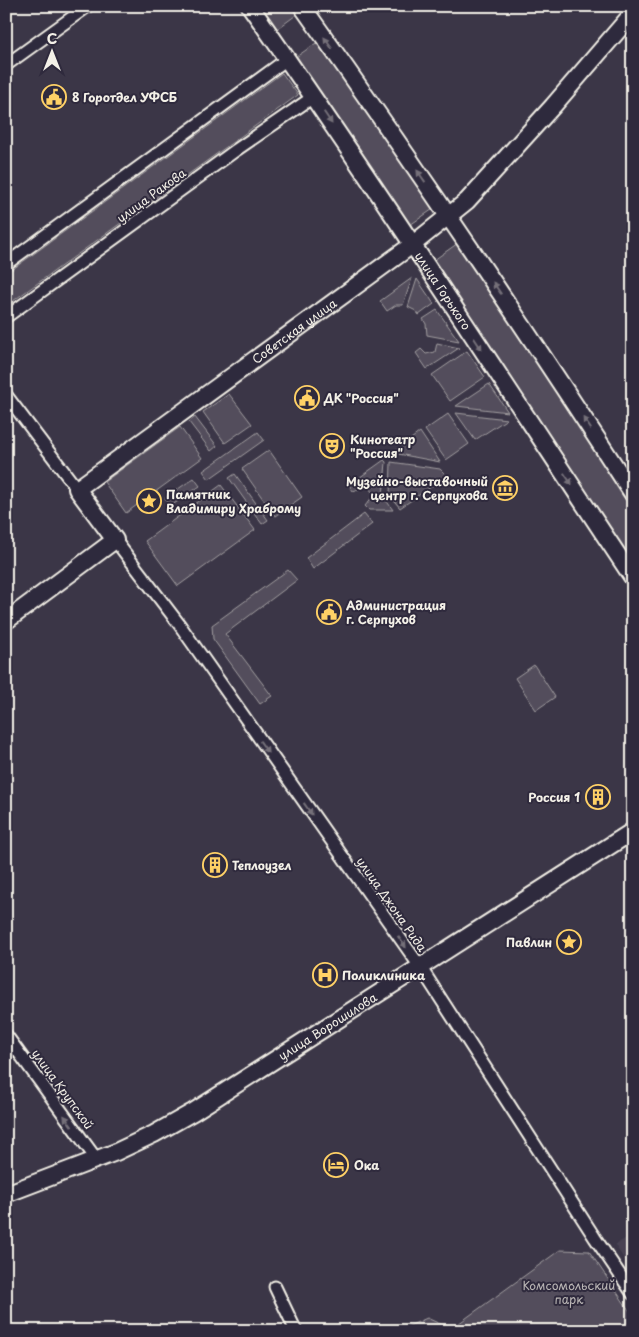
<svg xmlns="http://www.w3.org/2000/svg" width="639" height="1337" font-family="'Playpen Sans',sans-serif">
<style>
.built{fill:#484352}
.green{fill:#534e5c;stroke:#a4a0a2}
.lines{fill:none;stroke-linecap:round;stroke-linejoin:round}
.street-casing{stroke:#f4f1e8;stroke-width:15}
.secondary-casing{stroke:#f4f1e8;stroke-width:20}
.street{stroke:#2f2a3d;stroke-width:11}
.secondary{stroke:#2f2a3d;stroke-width:16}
.oneway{fill:#747079}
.labels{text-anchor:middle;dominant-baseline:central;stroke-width:4;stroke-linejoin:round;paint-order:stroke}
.poi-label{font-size:12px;font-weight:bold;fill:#f4f1e8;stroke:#2f2a3d;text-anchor:start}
.street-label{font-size:12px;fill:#f4f1e8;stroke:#2f2a3d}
.park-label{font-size:12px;fill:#bcb8b7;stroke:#2f2a3d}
</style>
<rect width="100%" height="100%" fill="#3b3647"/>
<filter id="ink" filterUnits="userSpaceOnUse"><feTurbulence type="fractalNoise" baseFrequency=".02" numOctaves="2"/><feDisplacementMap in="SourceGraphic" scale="10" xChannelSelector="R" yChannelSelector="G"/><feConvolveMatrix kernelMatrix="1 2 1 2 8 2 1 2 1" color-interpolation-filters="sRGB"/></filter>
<g filter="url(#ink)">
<polygon class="built" points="633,1234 633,1273 615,1245"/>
<g class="green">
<polygon points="261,6 295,6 299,13 277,29"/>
<polygon points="319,41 436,207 410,225 296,57"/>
<polygon points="282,73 298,95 6,306 6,274"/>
<polygon points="461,241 633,508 633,565 434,260"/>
<polygon points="412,278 403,305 396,305 387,311 380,301"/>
<polygon points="417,279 434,304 419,315 416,311 408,307"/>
<polygon points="437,310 459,341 427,335 426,324 423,319"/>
<polygon points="437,343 459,348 427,369 416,353 421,349 426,354 435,352"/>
<polygon points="467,351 485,377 450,401 432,375"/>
<polygon points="489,384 508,412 456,406"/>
<polygon points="229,394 252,424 225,443 203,412"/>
<polygon points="456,413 507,419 475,440"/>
<polygon points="448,414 469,444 446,460 425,430"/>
<polygon points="195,417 217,446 211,451 189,422"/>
<polygon points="180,427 202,458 126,513 104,482"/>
<polygon points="258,432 264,440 209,479 203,471"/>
<polygon points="420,432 440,462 393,453"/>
<polygon points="269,450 302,497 275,516 242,469"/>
<polygon points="384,460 386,462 383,496 393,510 369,510 365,506 374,495 368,486 353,491 349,485"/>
<polygon points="391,462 440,469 447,476 400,508 390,496"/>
<polygon points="235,474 268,520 262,524 229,478"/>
<polygon points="194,478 200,486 171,506 165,498"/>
<polygon points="221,485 255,530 178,586 145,541"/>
<polygon points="364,514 372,524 313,569 306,558"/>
<polygon points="288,570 297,580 225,634 272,696 260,704 213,639 212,625"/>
<polygon points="534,665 555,697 536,710 515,678"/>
<polygon points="560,1250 589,1251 633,1316 633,1331 398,1331 427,1318 451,1329"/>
</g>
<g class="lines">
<defs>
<g id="street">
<polyline points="6,65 88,6"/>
<polyline points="6,264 287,59"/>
<polyline points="6,317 236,150 313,97"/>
<polyline points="6,395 77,489"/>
<polyline points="115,540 179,624 421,968 595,1238 633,1294"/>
<polyline points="6,1035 97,1160"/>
<polyline points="275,1287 296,1331"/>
</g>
<g id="secondary">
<path id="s1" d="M250,6C382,194 506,387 633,578"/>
<path d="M302,6C416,166 526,329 633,494"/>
<path id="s2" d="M6,621L115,540L77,489L412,245L467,201L553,106L633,13"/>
<path id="s3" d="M6,1194L116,1152L154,1134L193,1112L633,831"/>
</g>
</defs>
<use href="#street" class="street-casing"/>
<use href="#secondary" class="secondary-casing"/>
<use href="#street" class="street"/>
<use href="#secondary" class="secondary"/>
</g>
<defs><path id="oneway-solid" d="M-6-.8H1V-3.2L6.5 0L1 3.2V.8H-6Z" transform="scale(1.25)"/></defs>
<g class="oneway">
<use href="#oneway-solid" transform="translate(328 43) rotate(-125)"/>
<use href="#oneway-solid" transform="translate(328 118) rotate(56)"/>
<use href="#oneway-solid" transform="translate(421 176) rotate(-125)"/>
<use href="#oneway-solid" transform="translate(497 288) rotate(-124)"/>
<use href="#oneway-solid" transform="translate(478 344) rotate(57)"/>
<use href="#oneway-solid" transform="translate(587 423) rotate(-123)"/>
<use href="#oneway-solid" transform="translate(568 479) rotate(56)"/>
<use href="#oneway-solid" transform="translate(264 747) rotate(55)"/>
<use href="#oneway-solid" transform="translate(308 809) rotate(55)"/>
<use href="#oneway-solid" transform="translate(402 942) rotate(55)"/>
<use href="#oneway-solid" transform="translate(68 1121) rotate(-126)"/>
</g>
</g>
<defs>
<symbol id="civic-ring" viewBox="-11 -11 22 22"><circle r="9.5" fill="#2f2a3d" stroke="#ffd166" stroke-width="1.5"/><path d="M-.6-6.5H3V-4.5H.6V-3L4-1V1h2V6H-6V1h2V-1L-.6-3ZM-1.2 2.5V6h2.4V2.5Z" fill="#ffd166"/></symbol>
<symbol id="theatre-ring" viewBox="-11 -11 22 22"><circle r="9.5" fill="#2f2a3d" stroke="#ffd166" stroke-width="1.5"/><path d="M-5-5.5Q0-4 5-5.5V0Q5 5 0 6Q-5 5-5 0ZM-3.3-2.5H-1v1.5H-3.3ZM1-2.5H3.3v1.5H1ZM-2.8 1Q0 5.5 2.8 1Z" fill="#ffd166"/></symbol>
<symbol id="museum-ring" viewBox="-11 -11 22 22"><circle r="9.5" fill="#2f2a3d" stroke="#ffd166" stroke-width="1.5"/><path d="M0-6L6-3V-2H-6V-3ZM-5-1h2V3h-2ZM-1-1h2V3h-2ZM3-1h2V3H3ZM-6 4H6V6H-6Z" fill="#ffd166"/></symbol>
<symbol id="sight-ring" viewBox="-11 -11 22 22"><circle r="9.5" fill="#2f2a3d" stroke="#ffd166" stroke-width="1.5"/><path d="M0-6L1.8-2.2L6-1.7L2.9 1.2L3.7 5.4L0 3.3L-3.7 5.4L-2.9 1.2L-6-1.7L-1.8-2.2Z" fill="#ffd166"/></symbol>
<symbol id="building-ring" viewBox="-11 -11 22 22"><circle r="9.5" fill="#2f2a3d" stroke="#ffd166" stroke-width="1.5"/><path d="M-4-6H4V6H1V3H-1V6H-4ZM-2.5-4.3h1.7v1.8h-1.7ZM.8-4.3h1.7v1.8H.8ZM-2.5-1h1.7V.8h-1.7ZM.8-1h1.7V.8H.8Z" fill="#ffd166"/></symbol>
<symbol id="hospital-ring" viewBox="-11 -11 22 22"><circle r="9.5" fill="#2f2a3d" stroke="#ffd166" stroke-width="1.5"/><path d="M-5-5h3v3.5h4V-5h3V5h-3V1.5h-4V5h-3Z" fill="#ffd166"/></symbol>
<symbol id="hotel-ring" viewBox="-11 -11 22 22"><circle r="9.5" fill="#2f2a3d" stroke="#ffd166" stroke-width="1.5"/><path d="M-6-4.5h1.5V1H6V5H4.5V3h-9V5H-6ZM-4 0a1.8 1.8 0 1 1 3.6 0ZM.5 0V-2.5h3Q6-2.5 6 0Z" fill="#ffd166"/></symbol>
</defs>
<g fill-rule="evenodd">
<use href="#civic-ring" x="40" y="83" width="28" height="28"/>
<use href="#civic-ring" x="293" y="384" width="28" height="28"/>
<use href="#theatre-ring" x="318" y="432" width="28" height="28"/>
<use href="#museum-ring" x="491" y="474" width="28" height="28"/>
<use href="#sight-ring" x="135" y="487" width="28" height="28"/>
<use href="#civic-ring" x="315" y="598" width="28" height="28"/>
<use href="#building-ring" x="584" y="783" width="28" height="28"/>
<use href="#building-ring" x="201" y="851" width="28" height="28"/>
<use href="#sight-ring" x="555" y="928" width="28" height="28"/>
<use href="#hospital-ring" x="311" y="961" width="28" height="28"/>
<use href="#hotel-ring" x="322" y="1151" width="28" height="28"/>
</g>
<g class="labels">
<g class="poi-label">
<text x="72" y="97">8 Горотдел УФСБ</text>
<text x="324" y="398">ДК "Россия"</text>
<text x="350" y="439">Кинотеатр<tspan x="350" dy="14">"Россия"</tspan></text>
<text x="488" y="481" text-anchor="end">Музейно-выставочный<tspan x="488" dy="14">центр г. Серпухова</tspan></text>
<text x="166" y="494">Памятник<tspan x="166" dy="14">Владимиру Храброму</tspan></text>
<text x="346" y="605">Администрация<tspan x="346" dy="14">г. Серпухов</tspan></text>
<text x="580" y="797" text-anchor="end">Россия 1</text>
<text x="232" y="865">Теплоузел</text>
<text x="552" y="942" text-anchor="end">Павлин</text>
<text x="342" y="975">Поликлиника</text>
<text x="354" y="1165">Ока</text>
</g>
<g class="street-label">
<text transform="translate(151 195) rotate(-36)">улица Ракова</text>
<text stroke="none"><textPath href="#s1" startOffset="344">улица Горького</textPath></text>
<text stroke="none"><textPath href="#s2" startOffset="468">Советская улица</textPath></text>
<text transform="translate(392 904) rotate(55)">улица Джона Рида</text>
<text stroke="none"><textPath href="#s3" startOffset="364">улица Ворошилова</textPath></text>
<text transform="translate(63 1089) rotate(54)">улица Крупской</text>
</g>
<g class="park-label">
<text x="569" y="1285">Комсомольский<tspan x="569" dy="14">парк</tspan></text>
</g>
</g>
<rect width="639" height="1337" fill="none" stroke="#2f2a3d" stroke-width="25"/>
<rect x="12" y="12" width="614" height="1312" fill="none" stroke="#f4f1e8" stroke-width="2" filter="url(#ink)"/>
<g transform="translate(52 52)" stroke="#2f2a3d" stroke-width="4" paint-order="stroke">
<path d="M0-4L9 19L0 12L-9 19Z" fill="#f4f1e8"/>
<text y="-8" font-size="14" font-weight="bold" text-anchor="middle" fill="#f4f1e8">С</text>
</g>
</svg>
